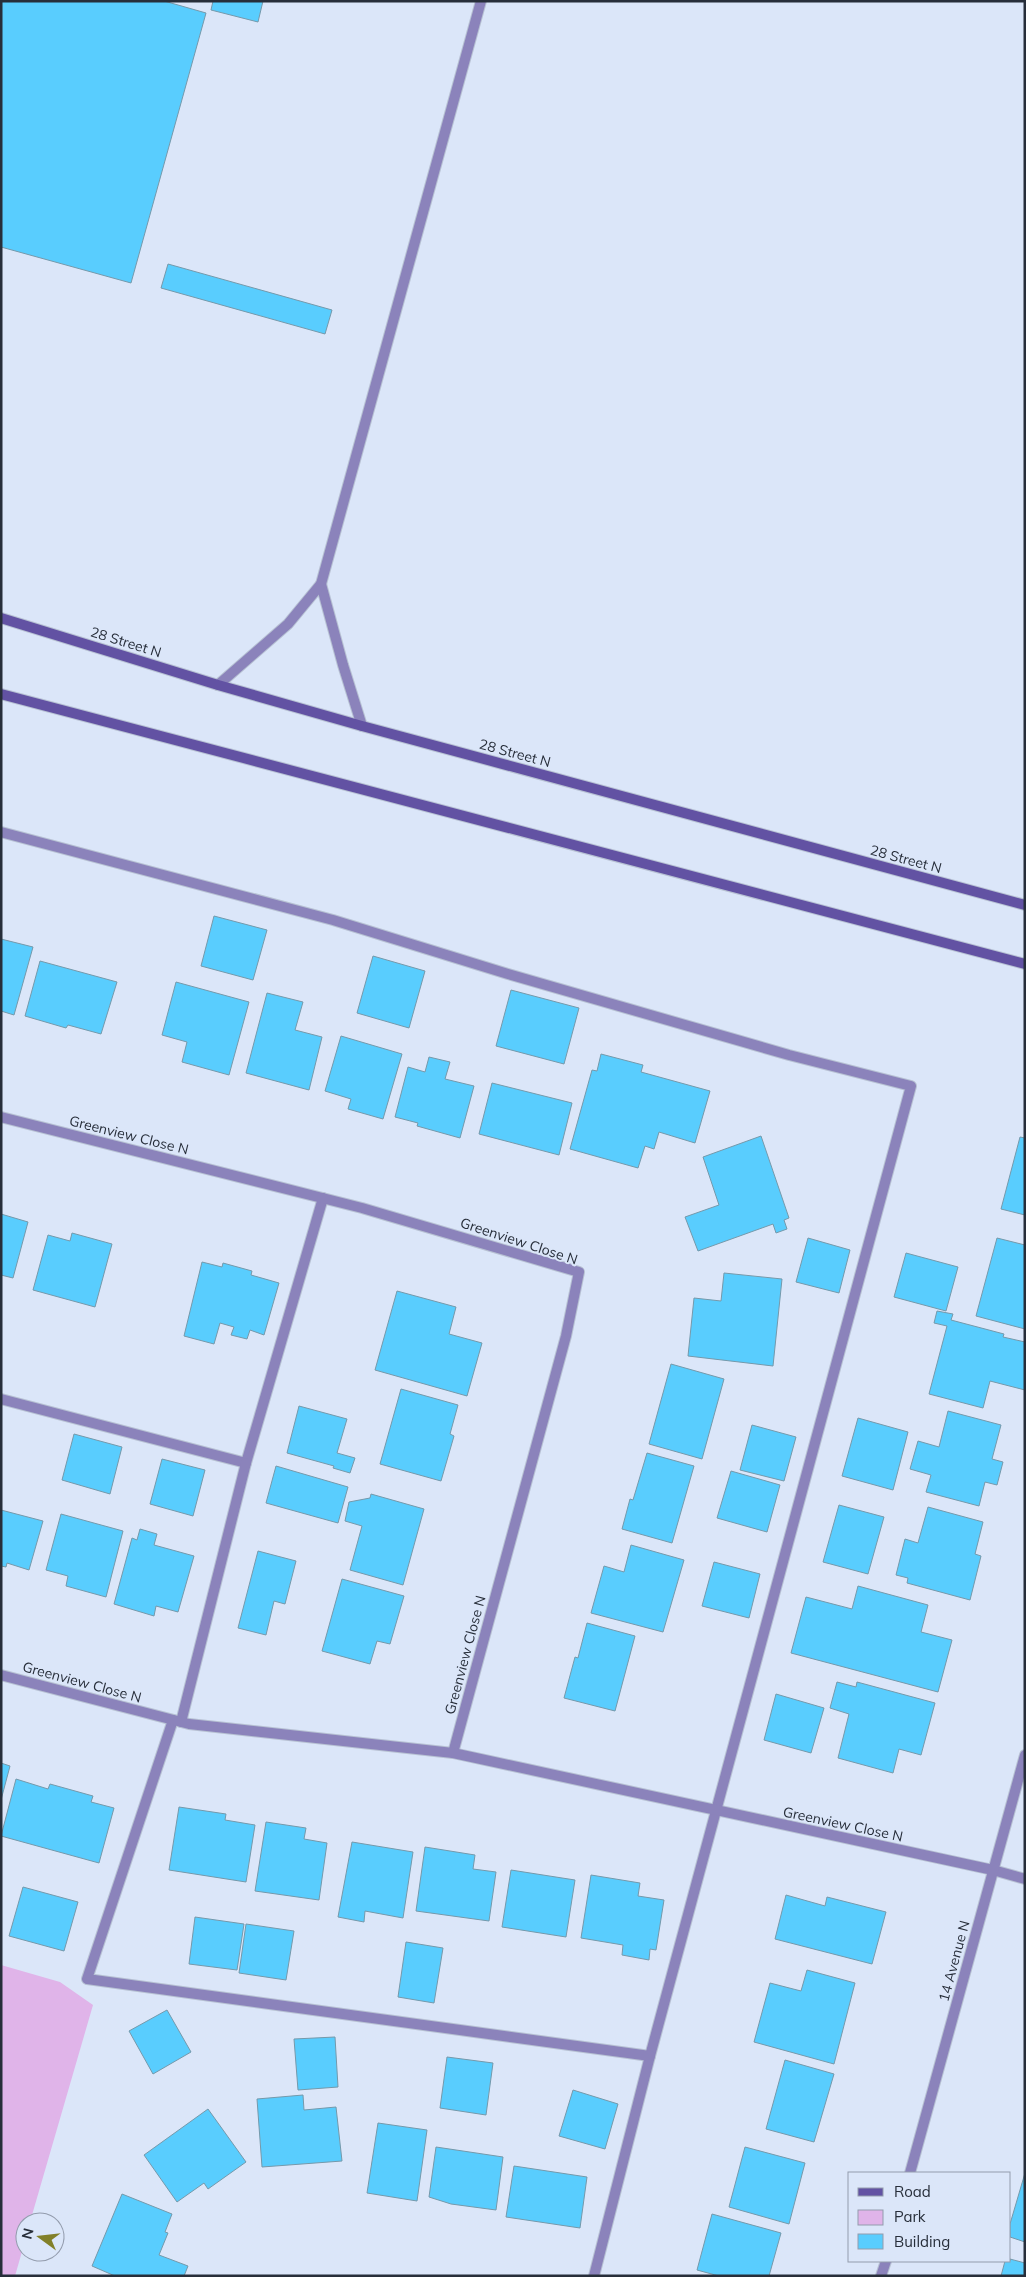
<svg xmlns="http://www.w3.org/2000/svg" width="1026" height="2277" font-family="Mulish,sans-serif">
<style>
.green{fill:#e0b4e9}
.building{fill:#59cdfe;stroke:#7599ab}
.lines{fill:none;stroke-linecap:round;stroke-linejoin:round}
.lane-casing{stroke:#b7c1d3;stroke-width:12}
.street-casing{stroke:#b7c1d3;stroke-width:12}
.secondary-casing{stroke:#b7c1d3;stroke-width:12}
.lane{stroke:#8b83bb;stroke-width:10}
.street{stroke:#8b83bb;stroke-width:10}
.secondary{stroke:#6252a3;stroke-width:10}
.labels{text-anchor:middle;dominant-baseline:central;stroke-width:4;stroke-linejoin:round;paint-order:stroke}
.street-label{font-size:14px;fill:#272e3a;stroke:#dbe6f9}
</style>
<rect width="100%" height="100%" fill="#dbe6f9"/>
<polygon class="green" points="1,1965 60,1982 93,2005 30,2222 25,2222 25,2241 15,2276 1,2276"/>
<g class="building">
<polygon points="1,1 164,1 206,13 131,283 1,247"/>
<polygon points="213,1 263,1 258,22 211,10"/>
<polygon points="168,264 332,310 325,334 161,288"/>
<polygon points="214,916 267,930 253,980 201,966"/>
<polygon points="1,939 33,947 14,1015 1,1011"/>
<polygon points="373,956 425,971 409,1028 357,1013"/>
<polygon points="40,961 117,982 101,1034 68,1025 66,1028 25,1016"/>
<polygon points="176,982 249,1002 229,1075 182,1062 187,1042 162,1035"/>
<polygon points="511,990 579,1008 564,1064 496,1046"/>
<polygon points="267,993 303,1002 295,1030 322,1037 309,1090 246,1073"/>
<polygon points="341,1036 402,1054 383,1119 348,1109 351,1099 325,1091"/>
<polygon points="601,1054 643,1065 641,1072 710,1091 695,1143 659,1132 654,1149 645,1146 638,1168 570,1149 592,1070 597,1071"/>
<polygon points="429,1057 450,1062 445,1079 474,1086 460,1138 417,1126 418,1123 395,1117 408,1067 425,1072"/>
<polygon points="492,1083 572,1103 559,1155 479,1134"/>
<polygon points="761,1136 789,1218 784,1220 787,1229 776,1233 773,1224 698,1251 685,1217 719,1205 703,1157"/>
<polygon points="1020,1137 1025,1138 1025,1215 1001,1209"/>
<polygon points="1,1214 28,1222 13,1278 1,1275"/>
<polygon points="72,1233 112,1244 95,1307 33,1290 48,1235 70,1241"/>
<polygon points="808,1238 850,1250 839,1293 796,1282"/>
<polygon points="997,1238 1025,1245 1025,1329 976,1316"/>
<polygon points="906,1253 958,1267 946,1311 894,1297"/>
<polygon points="202,1262 222,1267 223,1263 252,1271 251,1275 279,1283 264,1335 250,1330 247,1339 231,1335 234,1327 220,1323 214,1344 184,1336"/>
<polygon points="724,1273 782,1279 773,1366 688,1356 694,1298 721,1301"/>
<polygon points="397,1291 456,1307 449,1334 482,1343 467,1396 375,1370"/>
<polygon points="937,1311 953,1314 951,1320 1004,1334 1003,1337 1025,1342 1025,1390 990,1381 983,1408 929,1394 947,1326 934,1323"/>
<polygon points="671,1364 724,1379 702,1459 649,1444"/>
<polygon points="401,1389 458,1405 450,1434 454,1436 441,1481 380,1464"/>
<polygon points="299,1406 347,1419 337,1453 355,1458 350,1473 333,1468 334,1466 287,1453"/>
<polygon points="948,1411 1001,1425 992,1459 1003,1462 997,1485 985,1482 979,1506 926,1492 931,1475 910,1469 918,1441 939,1447"/>
<polygon points="858,1418 908,1432 893,1490 842,1476"/>
<polygon points="752,1425 796,1437 784,1481 740,1470"/>
<polygon points="74,1434 122,1447 110,1494 62,1480"/>
<polygon points="647,1453 694,1466 672,1543 622,1529 630,1499 633,1500"/>
<polygon points="162,1459 205,1470 193,1516 150,1504"/>
<polygon points="276,1466 348,1487 338,1523 266,1503"/>
<polygon points="731,1471 780,1485 767,1532 717,1518"/>
<polygon points="371,1494 424,1509 403,1585 350,1570 362,1526 345,1521 349,1502 370,1498"/>
<polygon points="839,1505 884,1517 868,1574 823,1562"/>
<polygon points="928,1507 983,1522 975,1554 981,1556 970,1600 907,1583 908,1578 896,1575 905,1539 918,1543"/>
<polygon points="1,1510 43,1521 29,1570 7,1563 6,1567 1,1566"/>
<polygon points="61,1514 123,1531 106,1597 66,1586 68,1576 46,1570"/>
<polygon points="140,1529 157,1534 154,1545 194,1556 178,1612 156,1606 154,1616 114,1604 132,1538 137,1540"/>
<polygon points="631,1545 684,1560 663,1632 591,1613 604,1566 624,1572"/>
<polygon points="258,1551 296,1561 285,1604 274,1601 266,1635 238,1628"/>
<polygon points="714,1562 760,1574 749,1618 702,1606"/>
<polygon points="342,1579 404,1596 390,1644 377,1641 370,1664 322,1651"/>
<polygon points="858,1586 928,1605 921,1632 952,1640 938,1692 791,1653 806,1597 852,1609"/>
<polygon points="587,1623 635,1636 615,1711 564,1698 575,1657 578,1658"/>
<polygon points="837,1682 856,1687 857,1682 935,1703 921,1755 899,1749 893,1773 838,1758 849,1714 830,1708"/>
<polygon points="776,1694 824,1708 811,1753 764,1740"/>
<polygon points="1,1763 10,1766 1,1800"/>
<polygon points="16,1779 48,1789 50,1784 93,1796 91,1802 114,1808 99,1863 1,1836"/>
<polygon points="179,1807 226,1814 225,1820 255,1825 246,1882 169,1870"/>
<polygon points="266,1822 306,1828 304,1839 327,1843 319,1900 255,1891"/>
<polygon points="352,1842 413,1852 403,1918 365,1911 364,1922 338,1917"/>
<polygon points="425,1847 475,1855 473,1869 496,1872 489,1921 416,1911"/>
<polygon points="511,1870 575,1880 566,1937 502,1927"/>
<polygon points="591,1875 640,1883 638,1896 664,1900 656,1950 650,1949 649,1960 622,1955 623,1945 581,1938"/>
<polygon points="23,1887 78,1902 64,1951 9,1936"/>
<polygon points="786,1895 825,1906 827,1897 886,1912 872,1964 775,1939"/>
<polygon points="195,1917 244,1924 237,1970 189,1964"/>
<polygon points="246,1924 294,1931 286,1980 239,1973"/>
<polygon points="406,1942 443,1948 434,2003 398,1997"/>
<polygon points="807,1970 855,1983 834,2064 754,2042 770,1983 801,1991"/>
<polygon points="167,2010 191,2052 153,2074 129,2031"/>
<polygon points="335,2037 338,2087 298,2090 294,2039"/>
<polygon points="447,2057 493,2063 486,2115 440,2108"/>
<polygon points="785,2060 834,2074 814,2142 766,2129"/>
<polygon points="573,2090 618,2104 605,2149 559,2136"/>
<polygon points="303,2095 304,2110 336,2107 342,2161 262,2167 257,2099"/>
<polygon points="208,2109 246,2162 208,2189 204,2183 177,2202 144,2155"/>
<polygon points="378,2123 427,2130 417,2201 367,2193"/>
<polygon points="436,2147 503,2157 496,2210 451,2204 429,2197"/>
<polygon points="745,2147 805,2163 789,2224 729,2207"/>
<polygon points="514,2166 587,2177 580,2228 506,2217"/>
<polygon points="1025,2173 1025,2242 1010,2237 1010,2224"/>
<polygon points="122,2194 172,2214 165,2232 168,2233 159,2255 188,2266 184,2276 115,2276 92,2266"/>
<polygon points="712,2214 781,2233 769,2276 719,2276 697,2270"/>
<polygon points="1010,2259 1025,2263 1025,2276 1001,2276 1005,2261 1010,2261"/>
</g>
<g class="lines">
<defs>
<g id="lane">
<polyline points="1,832 333,920 508,974 789,1055 911,1086 650,2056 594,2276"/>
<polyline points="1,1399 246,1463 323,1198"/>
<polyline points="173,1720 87,1979 650,2056"/>
<polyline points="181,1722 246,1463"/>
</g>
<g id="street">
<polyline points="321,584 343,665 362,726"/>
<polyline points="218,685 288,624 321,584 481,1"/>
<polyline points="1,1117 362,1208 579,1272 566,1336 453,1753"/>
<polyline points="1,1675 189,1724 453,1753 993,1870 1025,1879"/>
<polyline points="910,2173 1025,1755"/>
<polyline points="881,2276 886,2261"/>
</g>
<g id="secondary">
<polyline points="1,618 218,685 362,726 1025,905"/>
<polyline points="1,694 1025,964"/>
</g>
</defs>
<use href="#lane" class="lane-casing"/>
<use href="#street" class="street-casing"/>
<use href="#secondary" class="secondary-casing"/>
<use href="#lane" class="lane"/>
<use href="#street" class="street"/>
<use href="#secondary" class="secondary"/>
</g>
<g class="labels">
<g class="street-label">
<text transform="translate(126 642) rotate(17)">28 Street N</text>
<text transform="translate(515 753) rotate(15)">28 Street N</text>
<text transform="translate(906 859) rotate(15)">28 Street N</text>
<text transform="translate(129 1135) rotate(14)">Greenview Close N</text>
<text transform="translate(519 1241) rotate(18)">Greenview Close N</text>
<text transform="translate(465 1655) rotate(-75)">Greenview Close N</text>
<text transform="translate(82 1682) rotate(15)">Greenview Close N</text>
<text transform="translate(843 1824) rotate(12)">Greenview Close N</text>
<text transform="translate(954 1961) rotate(-75)">14 Avenue N</text>
</g>
</g>
<rect width="1026" height="2277" fill="none" stroke="#272e3a" stroke-width="5"/>
<rect x="848" y="2172" width="162" height="90" fill="#dbe6f9" stroke="#939cad"/>
<rect x="858" y="2188" width="25" height="8" fill="#6252a3" stroke="#939cad"/>
<text x="894" y="2197" font-size="15" fill="#272e3a">Road</text>
<rect x="858" y="2210" width="25" height="15" fill="#e0b4e9" stroke="#939cad"/>
<text x="894" y="2222" font-size="15" fill="#272e3a">Park</text>
<rect x="858" y="2234" width="25" height="15" fill="#59cdfe" stroke="#939cad"/>
<text x="894" y="2247" font-size="15" fill="#272e3a">Building</text>
<g transform="translate(40 2237) rotate(285)"><circle r="24" fill="#dbe6f9" stroke="#939cad"/>
<path d="M0-4L9 19L0 12L-9 19Z" fill="#828029"/>
<text y="-8" font-size="14" font-weight="bold" text-anchor="middle" fill="#272e3a">N</text>
</g>
</svg>
